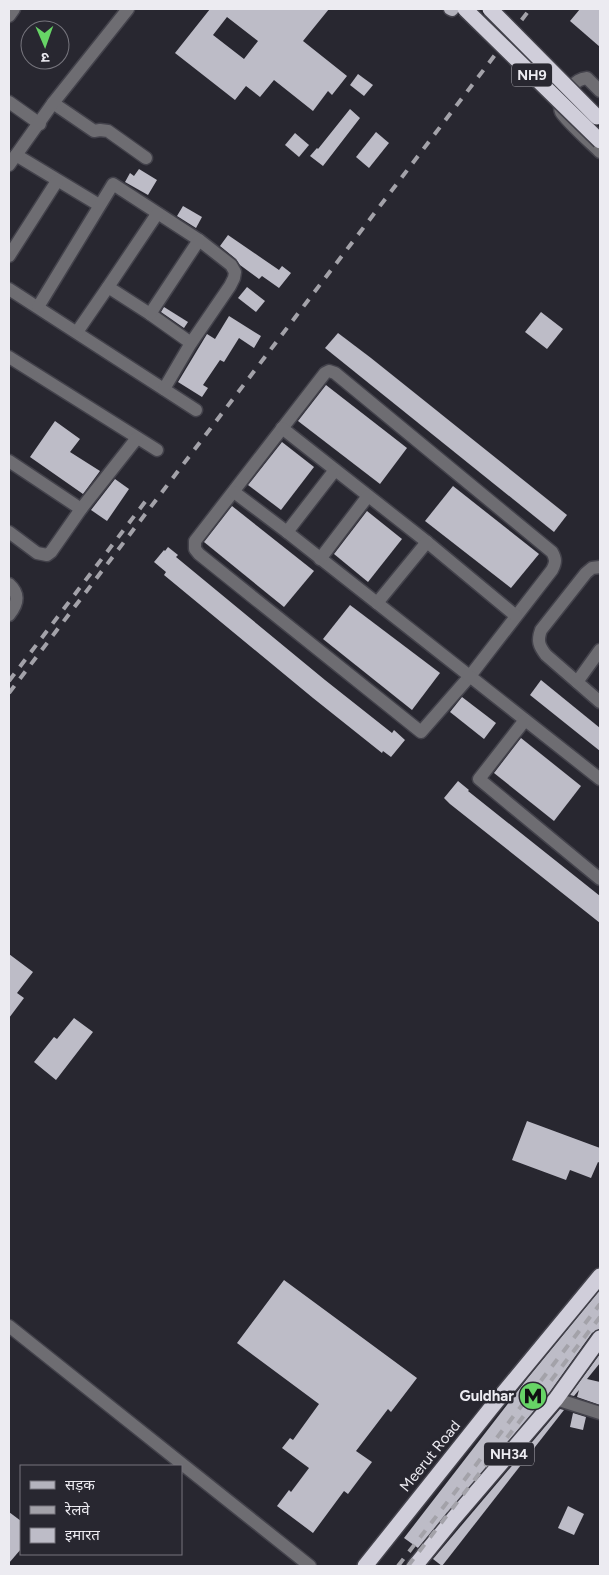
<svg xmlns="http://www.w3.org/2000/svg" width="609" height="1575" font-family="Figtree,'Noto Sans Devanagari',sans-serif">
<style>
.building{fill:#bdbcc7;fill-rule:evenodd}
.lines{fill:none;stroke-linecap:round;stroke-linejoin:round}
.minor-casing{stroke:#43424b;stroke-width:15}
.major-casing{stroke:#43424b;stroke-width:15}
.highway-casing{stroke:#43424b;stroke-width:18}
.minor{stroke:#6e6d72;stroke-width:12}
.major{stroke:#b4b3bd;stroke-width:12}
.highway{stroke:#d0ceda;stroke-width:15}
.rail{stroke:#a3a2a9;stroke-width:4;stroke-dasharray:9 9;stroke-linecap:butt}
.highway-bridge-casing{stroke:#43424b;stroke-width:18;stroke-linecap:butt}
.highway-bridge{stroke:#d0ceda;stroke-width:15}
.labels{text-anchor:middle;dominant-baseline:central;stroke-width:5;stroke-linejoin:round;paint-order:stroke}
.shield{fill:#282730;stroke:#b1b0b7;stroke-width:1}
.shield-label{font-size:14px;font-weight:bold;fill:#ecebf1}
.poi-label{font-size:15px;font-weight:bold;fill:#ecebf1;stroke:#282730;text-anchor:end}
.street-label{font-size:15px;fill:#ecebf1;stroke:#282730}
</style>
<rect width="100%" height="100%" fill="#282730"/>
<g class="building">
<path d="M210,9H329L303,41L347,76L332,95L328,91L313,111L274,80L260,97L246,86L235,100L175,53ZM227,17L258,41L244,59L213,35Z"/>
<polygon points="580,9 600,9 600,47 570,21"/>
<polygon points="358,74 373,85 364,96 350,85"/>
<polygon points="350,109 360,118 323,166 310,156 317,148 318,149"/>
<polygon points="376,132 389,143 369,168 356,157"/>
<polygon points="295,133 309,145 299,157 285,145"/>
<polygon points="139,169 157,180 148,195 125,182 130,173 134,176"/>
<polygon points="183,206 202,217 196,228 177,216"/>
<polygon points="228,235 279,270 282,266 291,273 279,288 262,276 259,279 240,265 236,259 220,246"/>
<polygon points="247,287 265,301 256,312 238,298"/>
<polygon points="164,307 188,322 184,328 161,312"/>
<polygon points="541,312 563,329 547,349 525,332"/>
<polygon points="229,316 261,336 254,348 239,338 224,362 220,360 203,385 208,388 202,397 178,382 207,334 215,339"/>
<polygon points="338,333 371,358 567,515 554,532 325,348"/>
<polygon points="326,385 407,448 380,484 298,421"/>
<polygon points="55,421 80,439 70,452 100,471 83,494 30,457"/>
<polygon points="282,442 314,467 281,510 248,485"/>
<polygon points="115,479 129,489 107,521 91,510"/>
<polygon points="453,486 539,554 511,588 425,521"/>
<polygon points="232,506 314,571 284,607 204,542"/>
<polygon points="367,511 402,539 368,582 334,554"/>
<polygon points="168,547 178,555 176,557 325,680 392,733 394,730 405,740 391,757 383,751 382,753 313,698 164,575 166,572 154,562 164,550 165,551"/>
<polygon points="350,605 440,673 412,710 323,639"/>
<polygon points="541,680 600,728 600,751 530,695"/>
<polygon points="462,697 496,723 484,739 450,712"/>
<polygon points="521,738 581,786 554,821 494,773"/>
<polygon points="458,781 469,790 468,791 600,896 600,923 450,804 444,798"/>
<polygon points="9,954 33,972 17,993 24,998 9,1018"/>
<polygon points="74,1018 93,1032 56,1080 34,1062 54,1037 57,1039"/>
<polygon points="527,1121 600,1148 600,1163 598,1162 591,1178 570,1170 566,1180 512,1160"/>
<polygon points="284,1280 417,1378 391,1412 388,1409 356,1451 372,1462 348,1494 344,1491 313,1533 277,1506 289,1490 291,1492 309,1468 282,1448 290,1438 293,1440 319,1404 237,1343"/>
<polygon points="600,1290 600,1329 592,1333 549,1393 418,1548 404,1538 527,1379"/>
<polygon points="600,1354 600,1363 587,1379 600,1382 600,1405 577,1397 579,1390 574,1396 570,1395"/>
<polygon points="560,1409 564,1410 442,1566 433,1559"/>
<polygon points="573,1413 586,1417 583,1430 570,1427"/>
<polygon points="568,1506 584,1514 574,1535 558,1528"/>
<polygon points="9,1512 21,1521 21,1549 9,1563"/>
</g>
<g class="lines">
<defs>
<g id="minor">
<polyline points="9,16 14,9"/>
<path d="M600,91L587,78C577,79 575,84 568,90C564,94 558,106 561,112C565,120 592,144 600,152"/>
<polyline points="9,102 40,124"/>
<polyline points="53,103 94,131 100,130 108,131 146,158"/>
<polyline points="16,155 99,205"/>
<polyline points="9,165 53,103 128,9"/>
<polyline points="9,256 57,181"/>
<polyline points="108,287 150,314 191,343"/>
<polyline points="9,289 196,410"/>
<polyline points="38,307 113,184 199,240 231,265 235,272 234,278 230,286 191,343 164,389"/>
<polyline points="150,314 199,240"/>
<polyline points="77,332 108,287 157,214"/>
<polyline points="9,357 157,450"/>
<path d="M329,371L335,373L552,552C556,559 556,562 552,570L470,676L421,732L199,554L195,549V541L325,373Z"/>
<polyline points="282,428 427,542 516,616"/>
<polyline points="9,461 81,509"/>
<polyline points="234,492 287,532 600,779"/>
<polyline points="9,532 37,553 47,555 51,552 81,509 137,438"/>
<polyline points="287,532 335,470"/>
<polyline points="320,559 368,496"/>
<path d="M600,567L592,568L586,573L541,630C537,641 539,646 546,655L600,702"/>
<path d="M9,584C20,594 18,604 9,615"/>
<polyline points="377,603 427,542"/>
<polyline points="577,682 600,650"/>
<polyline points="525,720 479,779 600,879"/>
<polyline points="9,1326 310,1566"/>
<polyline points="556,1399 600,1413"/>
</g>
<polyline id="major" points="450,9 452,10 453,9"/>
<g id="highway">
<polyline points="365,1566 491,1408 600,1276"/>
<polyline points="415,1566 454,1518 556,1399 600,1338"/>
</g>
</defs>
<use href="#minor" class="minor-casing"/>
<use href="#major" class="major-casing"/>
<use href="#highway" class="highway-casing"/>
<use href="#minor" class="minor"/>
<use href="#major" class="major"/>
<use href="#highway" class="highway"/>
<g class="rail">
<polyline points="9,681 148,498"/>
<polyline points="9,693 530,9"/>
<polyline points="398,1566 600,1304"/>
<polyline points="408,1566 600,1317"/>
</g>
<defs>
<g id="highway-bridge">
<polyline points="465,9 600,141"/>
<polyline points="490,9 597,117"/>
</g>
</defs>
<use href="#highway-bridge" class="highway-bridge-casing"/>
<use href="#highway-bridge" class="highway-bridge"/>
</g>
<defs>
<symbol id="metro-disc" viewBox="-11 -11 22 22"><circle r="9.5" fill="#67d466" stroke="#282730"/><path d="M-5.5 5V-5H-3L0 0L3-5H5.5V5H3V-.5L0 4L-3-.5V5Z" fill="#111"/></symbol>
</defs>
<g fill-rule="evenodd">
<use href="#metro-disc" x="517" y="1380" width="32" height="32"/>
</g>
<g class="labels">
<g class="shield">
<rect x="512" y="63.5" width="40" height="23" rx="4"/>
<rect x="484" y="1442.5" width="50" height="23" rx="4"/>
</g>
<g class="shield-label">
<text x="532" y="75">NH9</text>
<text x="509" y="1454">NH34</text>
</g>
<g class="poi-label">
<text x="514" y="1396">Guldhar</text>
</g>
<g class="street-label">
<text transform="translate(430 1456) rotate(-51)">Meerut Road</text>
</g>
</g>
<rect width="609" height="1575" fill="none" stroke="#ecebf1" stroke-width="20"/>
<rect x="20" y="1465" width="162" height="90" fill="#282730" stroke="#76757d"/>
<rect x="30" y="1481" width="25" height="8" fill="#b4b3bd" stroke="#76757d"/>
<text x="65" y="1490" font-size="15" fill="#ecebf1">सड़क</text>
<rect x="30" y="1506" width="25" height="8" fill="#a3a2a9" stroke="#76757d"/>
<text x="65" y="1515" font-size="15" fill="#ecebf1">रेलवे</text>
<rect x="30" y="1528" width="25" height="15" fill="#bdbcc7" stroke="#76757d"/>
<text x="65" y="1540" font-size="15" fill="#ecebf1">इमारत</text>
<g transform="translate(45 45) rotate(178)"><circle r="24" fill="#282730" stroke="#76757d"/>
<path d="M0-4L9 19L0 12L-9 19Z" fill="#67d466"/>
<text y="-8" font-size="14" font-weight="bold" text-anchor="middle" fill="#ecebf1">उ</text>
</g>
</svg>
